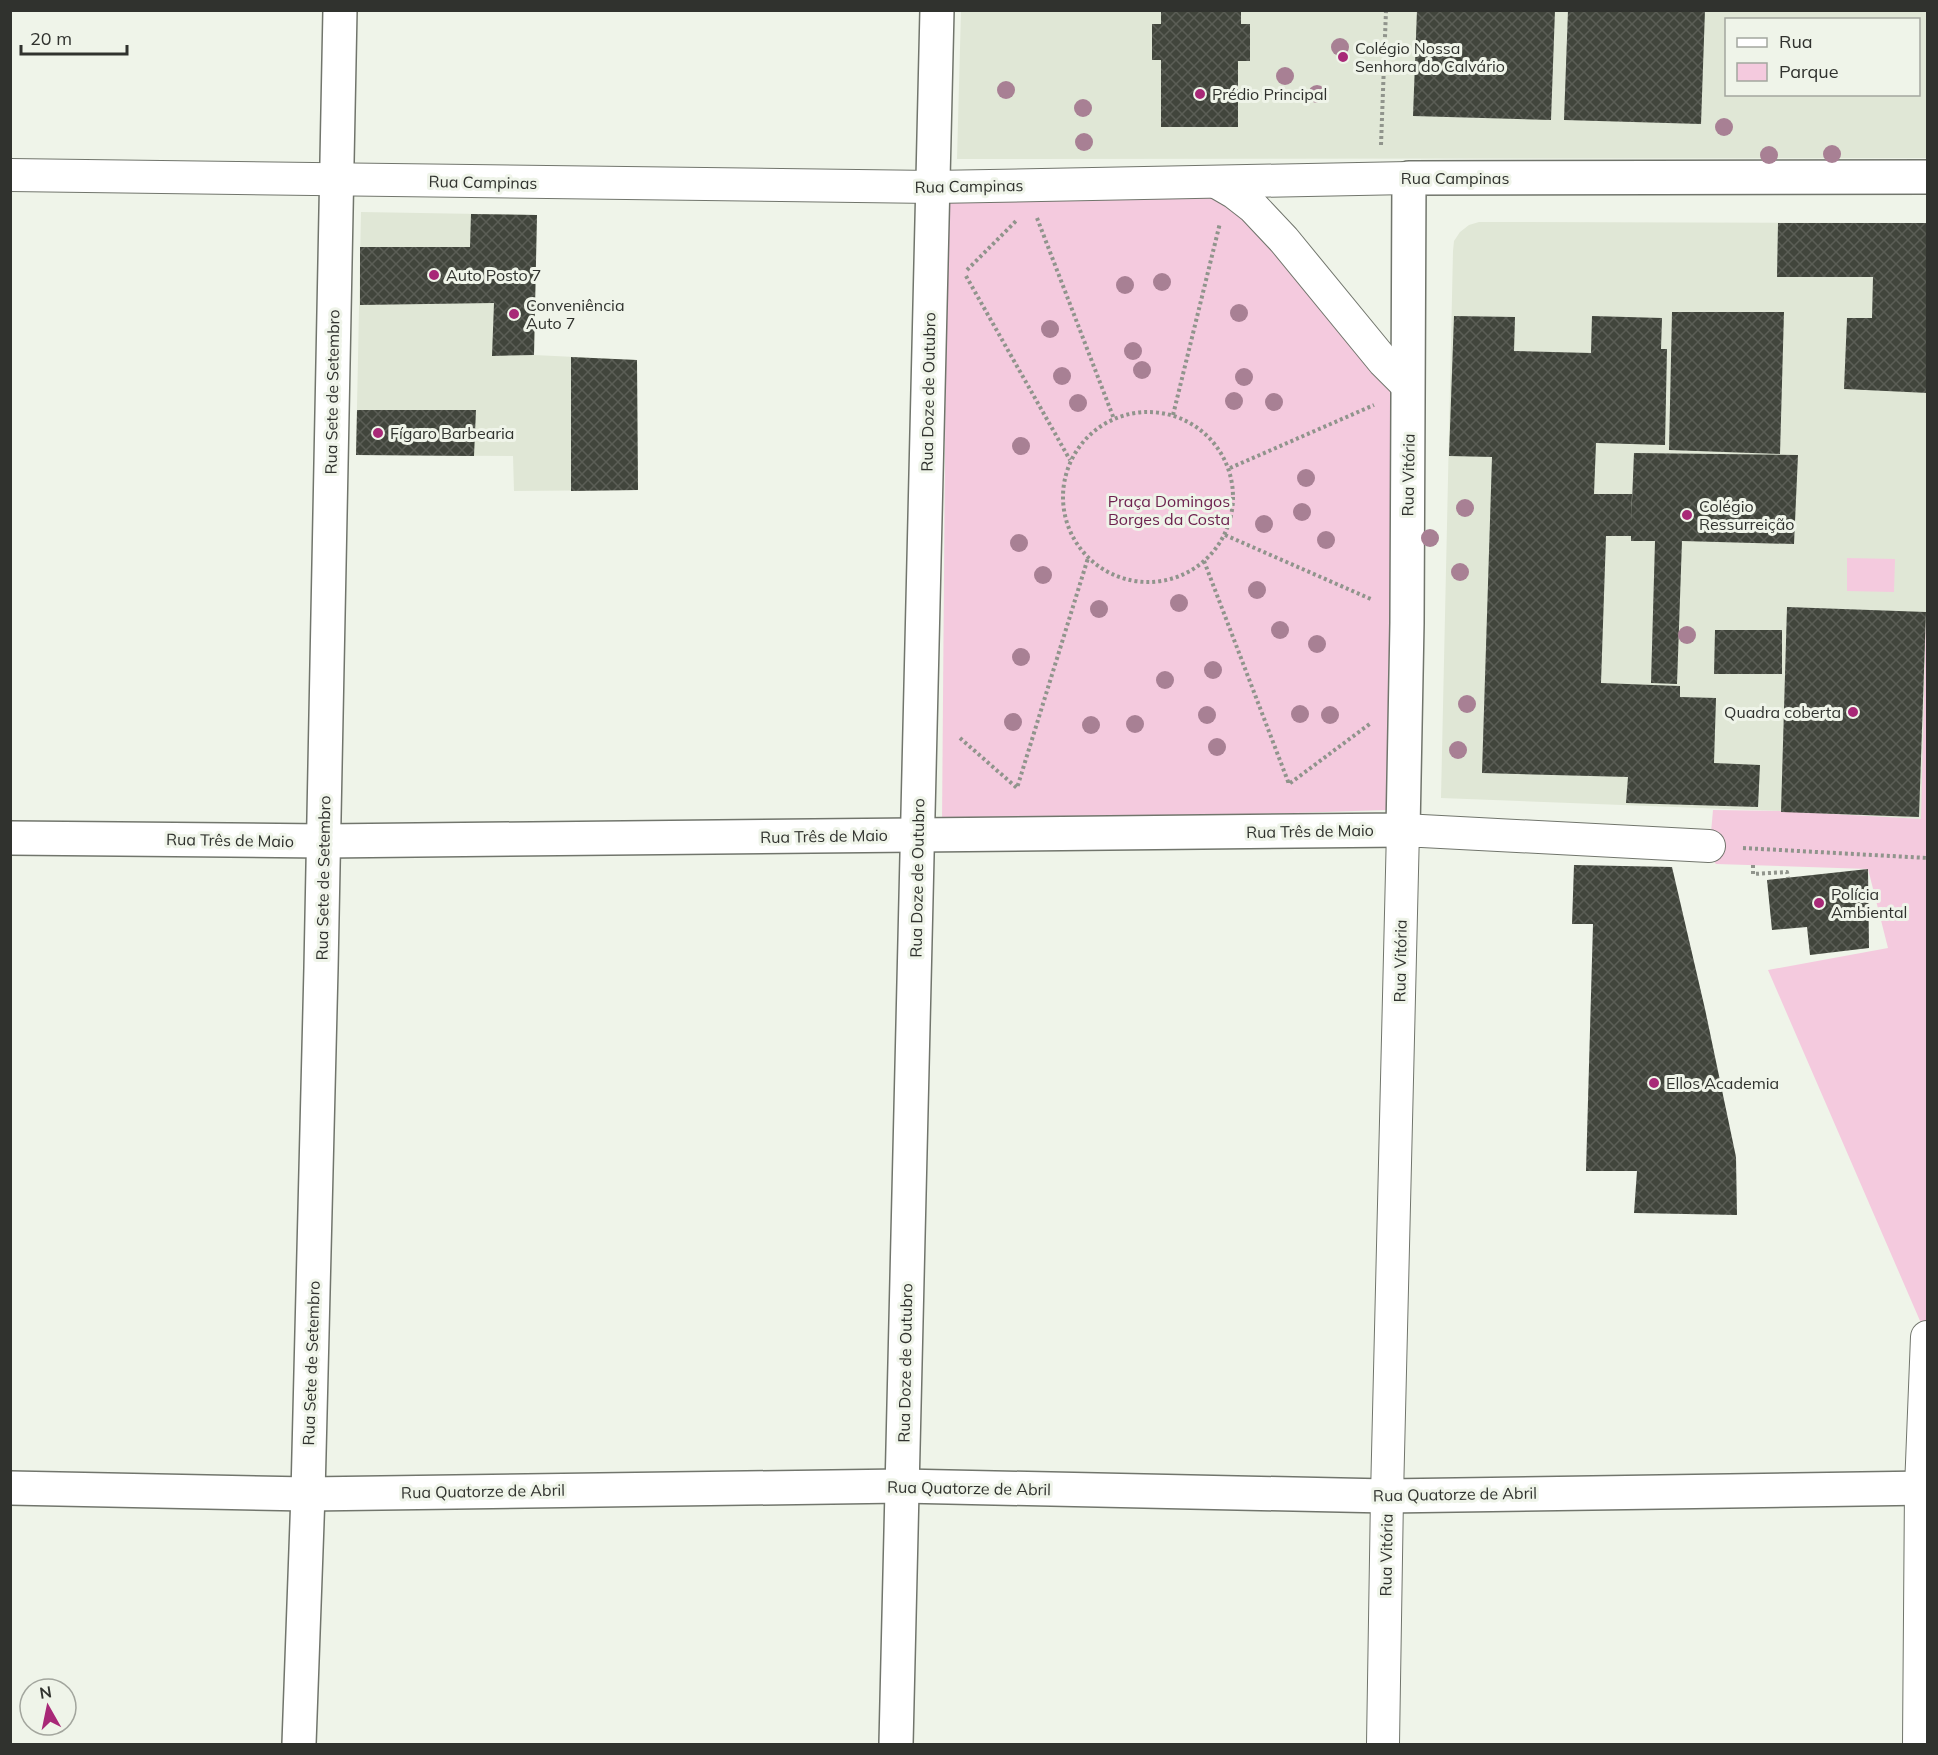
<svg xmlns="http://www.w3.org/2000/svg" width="1938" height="1755" font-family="Mulish,sans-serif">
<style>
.built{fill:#e0e7d6;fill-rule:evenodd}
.green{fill:#f4cade}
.building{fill:url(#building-cross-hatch)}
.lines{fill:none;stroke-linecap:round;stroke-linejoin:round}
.street-casing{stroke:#71756c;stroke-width:34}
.secondary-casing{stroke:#71756c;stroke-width:36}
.path{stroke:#90948c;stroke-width:4;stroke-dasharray:3 3;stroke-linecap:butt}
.street{stroke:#fff;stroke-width:32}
.secondary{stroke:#fff;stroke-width:33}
.tree{fill:#a88094}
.poi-dot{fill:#a82877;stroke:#eff4e9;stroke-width:2}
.labels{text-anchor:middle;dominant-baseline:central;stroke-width:6;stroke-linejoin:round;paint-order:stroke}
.poi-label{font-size:16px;fill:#30322e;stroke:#eff4e9;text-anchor:start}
.street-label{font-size:16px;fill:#30322e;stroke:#eff4e9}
.park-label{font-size:16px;fill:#6e224f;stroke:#eff4e9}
</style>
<defs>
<pattern id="building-cross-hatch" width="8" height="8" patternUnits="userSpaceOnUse" patternTransform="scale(1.5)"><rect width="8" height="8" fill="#41453c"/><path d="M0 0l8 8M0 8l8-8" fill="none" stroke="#5b5e56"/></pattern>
</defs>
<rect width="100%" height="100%" fill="#eff4e9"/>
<g class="built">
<path d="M961,11H1927V158L957,159ZM1726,20H1918V94H1726Z"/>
<polygon points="361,212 537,215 534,355 637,360 638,490 514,491 513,456 356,455"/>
<polygon points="1479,222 1927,223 1928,575 1922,819 1782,811 1441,798 1453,251 1454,241 1460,232 1469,225"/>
</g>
<g class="green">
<polygon points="1221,196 1250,218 1397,395 1386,810 942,824 947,202"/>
<polygon points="1847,558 1895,559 1894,592 1847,591"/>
<polygon points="1927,575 1927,1337 1768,970 1888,948 1868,869 1716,864 1709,855 1713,810 1782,811 1921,819"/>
</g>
<g class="building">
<polygon points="1161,10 1241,10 1241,24 1250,24 1250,61 1238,61 1238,127 1161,127 1161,60 1152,60 1152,24 1161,24"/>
<polygon points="1417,10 1555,10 1551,120 1413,116"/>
<polygon points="1568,10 1705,10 1701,124 1564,120"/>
<polygon points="471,214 537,215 534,355 492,356 494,303 360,305 360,247 470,247"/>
<polygon points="1778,223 1928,223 1928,393 1844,389 1847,318 1872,318 1873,277 1777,277"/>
<polygon points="1672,312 1784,312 1780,454 1669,450"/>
<polygon points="1454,316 1515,317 1514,351 1591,353 1592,316 1662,318 1661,349 1667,349 1665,445 1596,443 1594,494 1632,494 1631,525 1634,453 1798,455 1794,544 1682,541 1677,684 1651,683 1655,541 1631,541 1631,536 1606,536 1601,683 1680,686 1680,697 1716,698 1714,763 1760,765 1758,807 1626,803 1628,777 1482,773 1492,457 1449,456"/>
<polygon points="571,357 637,360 638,490 571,491"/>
<polygon points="357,410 476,410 474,456 356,455"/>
<polygon points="1787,607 1926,612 1919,817 1781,812"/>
<polygon points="1715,630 1782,630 1782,674 1714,674"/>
<polygon points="1574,865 1672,867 1705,1009 1736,1157 1737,1215 1634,1213 1637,1171 1586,1171 1593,924 1572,924"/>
<polygon points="1868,869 1869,948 1810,955 1807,927 1772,930 1767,880"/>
</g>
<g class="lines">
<defs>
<g id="street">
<polyline points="10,175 933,187 1409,178"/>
<polyline points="1216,182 1235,193 1253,207 1284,240 1384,362 1408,386"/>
<polyline points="1383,1744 1387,1496 1403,830 1709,846"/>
<polyline points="1919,1744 1921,1488 1927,1337"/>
</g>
<g id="secondary">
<polyline points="10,838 324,841 1403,830 1407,623 1409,178 1928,177"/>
<polyline points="10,1488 308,1494 902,1486 1387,1496 1928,1488"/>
<polyline points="299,1744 308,1494 321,968 340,10"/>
<polyline points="896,1744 937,10"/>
</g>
</defs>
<use href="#street" class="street-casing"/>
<use href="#secondary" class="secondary-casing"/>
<g class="path">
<polyline points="1381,145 1386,10"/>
<polyline points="1037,218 1114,419"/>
<polyline points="967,270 1017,220"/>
<polyline points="966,276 1070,460"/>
<circle cx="1148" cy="497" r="85"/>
<polyline points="1173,415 1220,223"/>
<polyline points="1230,468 1374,405"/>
<polyline points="1225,535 1373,600"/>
<polyline points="1204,561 1289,784 1371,723"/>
<polyline points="960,738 1017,788 1088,558"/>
<polyline points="1743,848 1928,858"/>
<polyline points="1753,865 1753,874 1787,872 1788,878"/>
</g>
<use href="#street" class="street"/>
<use href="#secondary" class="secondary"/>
</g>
<g class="tree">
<circle cx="1340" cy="47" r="9"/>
<circle cx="1285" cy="76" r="9"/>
<circle cx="1006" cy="90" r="9"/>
<circle cx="1317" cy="94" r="9"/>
<circle cx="1083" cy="108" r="9"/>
<circle cx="1724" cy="127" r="9"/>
<circle cx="1084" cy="142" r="9"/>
<circle cx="1832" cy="154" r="9"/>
<circle cx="1769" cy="155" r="9"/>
<circle cx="1162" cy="282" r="9"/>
<circle cx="1125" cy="285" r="9"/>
<circle cx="1239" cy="313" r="9"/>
<circle cx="1050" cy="329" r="9"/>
<circle cx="1133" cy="351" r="9"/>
<circle cx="1142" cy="370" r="9"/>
<circle cx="1062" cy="376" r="9"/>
<circle cx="1244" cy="377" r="9"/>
<circle cx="1234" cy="401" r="9"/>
<circle cx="1274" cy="402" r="9"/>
<circle cx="1078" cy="403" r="9"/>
<circle cx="1021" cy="446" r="9"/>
<circle cx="1306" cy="478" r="9"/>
<circle cx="1465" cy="508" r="9"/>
<circle cx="1302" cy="512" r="9"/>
<circle cx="1264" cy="524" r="9"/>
<circle cx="1430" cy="538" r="9"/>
<circle cx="1326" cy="540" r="9"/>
<circle cx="1019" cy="543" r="9"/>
<circle cx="1460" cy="572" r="9"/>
<circle cx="1043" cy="575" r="9"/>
<circle cx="1257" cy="590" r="9"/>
<circle cx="1179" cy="603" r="9"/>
<circle cx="1099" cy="609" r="9"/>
<circle cx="1280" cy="630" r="9"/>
<circle cx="1687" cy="635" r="9"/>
<circle cx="1317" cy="644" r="9"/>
<circle cx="1021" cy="657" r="9"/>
<circle cx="1213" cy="670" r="9"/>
<circle cx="1165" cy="680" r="9"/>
<circle cx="1467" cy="704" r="9"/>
<circle cx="1300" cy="714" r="9"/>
<circle cx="1207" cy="715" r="9"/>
<circle cx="1330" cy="715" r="9"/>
<circle cx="1013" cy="722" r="9"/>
<circle cx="1135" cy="724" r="9"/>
<circle cx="1091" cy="725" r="9"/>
<circle cx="1217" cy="747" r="9"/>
<circle cx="1458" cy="750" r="9"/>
</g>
<g class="poi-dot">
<circle cx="1343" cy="57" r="6"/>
<circle cx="1200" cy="94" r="6"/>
<circle cx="434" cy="275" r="6"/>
<circle cx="514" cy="314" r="6"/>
<circle cx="378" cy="433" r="6"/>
<circle cx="1687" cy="515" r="6"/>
<circle cx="1853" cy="712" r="6"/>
<circle cx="1819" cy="903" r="6"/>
<circle cx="1654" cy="1083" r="6"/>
</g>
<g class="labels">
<g class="poi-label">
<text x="1355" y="48">Colégio Nossa<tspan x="1355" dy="18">Senhora do Calvário</tspan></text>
<text x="1212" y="94">Prédio Principal</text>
<text x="446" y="275">Auto Posto 7</text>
<text x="526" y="305">Conveniência<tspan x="526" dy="18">Auto 7</tspan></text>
<text x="390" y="433">Fígaro Barbearia</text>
<text x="1699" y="506">Colégio<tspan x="1699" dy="18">Ressurreição</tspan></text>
<text x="1841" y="712" text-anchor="end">Quadra coberta</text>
<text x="1831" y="894">Polícia<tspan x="1831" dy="18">Ambiental</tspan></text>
<text x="1666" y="1083">Ellos Academia</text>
</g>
<g class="street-label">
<text x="1455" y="178">Rua Campinas</text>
<text transform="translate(483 182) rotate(1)">Rua Campinas</text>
<text transform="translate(969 186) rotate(-1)">Rua Campinas</text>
<text transform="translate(332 392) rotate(-89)">Rua Sete de Setembro</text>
<text transform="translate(928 392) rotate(-89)">Rua Doze de Outubro</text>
<text transform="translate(1408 475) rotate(-89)">Rua Vitória</text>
<text transform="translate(1310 831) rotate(-1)">Rua Três de Maio</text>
<text transform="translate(824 836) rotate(-1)">Rua Três de Maio</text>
<text transform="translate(230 840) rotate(1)">Rua Três de Maio</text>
<text transform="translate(323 878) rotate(-89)">Rua Sete de Setembro</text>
<text transform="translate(917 878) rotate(-89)">Rua Doze de Outubro</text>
<text transform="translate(1400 961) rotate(-89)">Rua Vitória</text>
<text transform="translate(311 1363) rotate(-88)">Rua Sete de Setembro</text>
<text transform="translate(905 1363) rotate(-89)">Rua Doze de Outubro</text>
<text transform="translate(969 1488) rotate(1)">Rua Quatorze de Abril</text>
<text transform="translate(483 1491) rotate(-1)">Rua Quatorze de Abril</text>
<text transform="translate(1455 1494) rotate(-1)">Rua Quatorze de Abril</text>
<text transform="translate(1386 1555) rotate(-89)">Rua Vitória</text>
</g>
<g class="park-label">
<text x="1169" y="501">Praça Domingos<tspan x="1169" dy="18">Borges da Costa</tspan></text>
</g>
</g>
<rect width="1938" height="1755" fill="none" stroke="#30322e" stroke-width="24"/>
<rect x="1725" y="18" width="195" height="78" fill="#eff4e9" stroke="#a3a69e" stroke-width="1.5"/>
<rect x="1737" y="38" width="30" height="9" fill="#ffffff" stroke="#a3a69e" stroke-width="1.5"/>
<text x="1779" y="48" font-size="18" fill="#30322e">Rua</text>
<rect x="1737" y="63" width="30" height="18" fill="#f4cade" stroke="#a3a69e" stroke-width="1.5"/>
<text x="1779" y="78" font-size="18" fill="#30322e">Parque</text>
<g transform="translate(48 1707) rotate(351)"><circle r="28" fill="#eff4e9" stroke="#a3a69e" stroke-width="1.5"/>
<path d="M0-4.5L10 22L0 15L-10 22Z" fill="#a82877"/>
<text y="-9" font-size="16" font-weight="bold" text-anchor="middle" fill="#30322e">N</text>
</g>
<path d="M21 45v9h106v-9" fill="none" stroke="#30322e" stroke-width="3"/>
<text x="30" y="45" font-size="18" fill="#30322e" stroke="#eff4e9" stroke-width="4.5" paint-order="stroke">20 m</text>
</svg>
